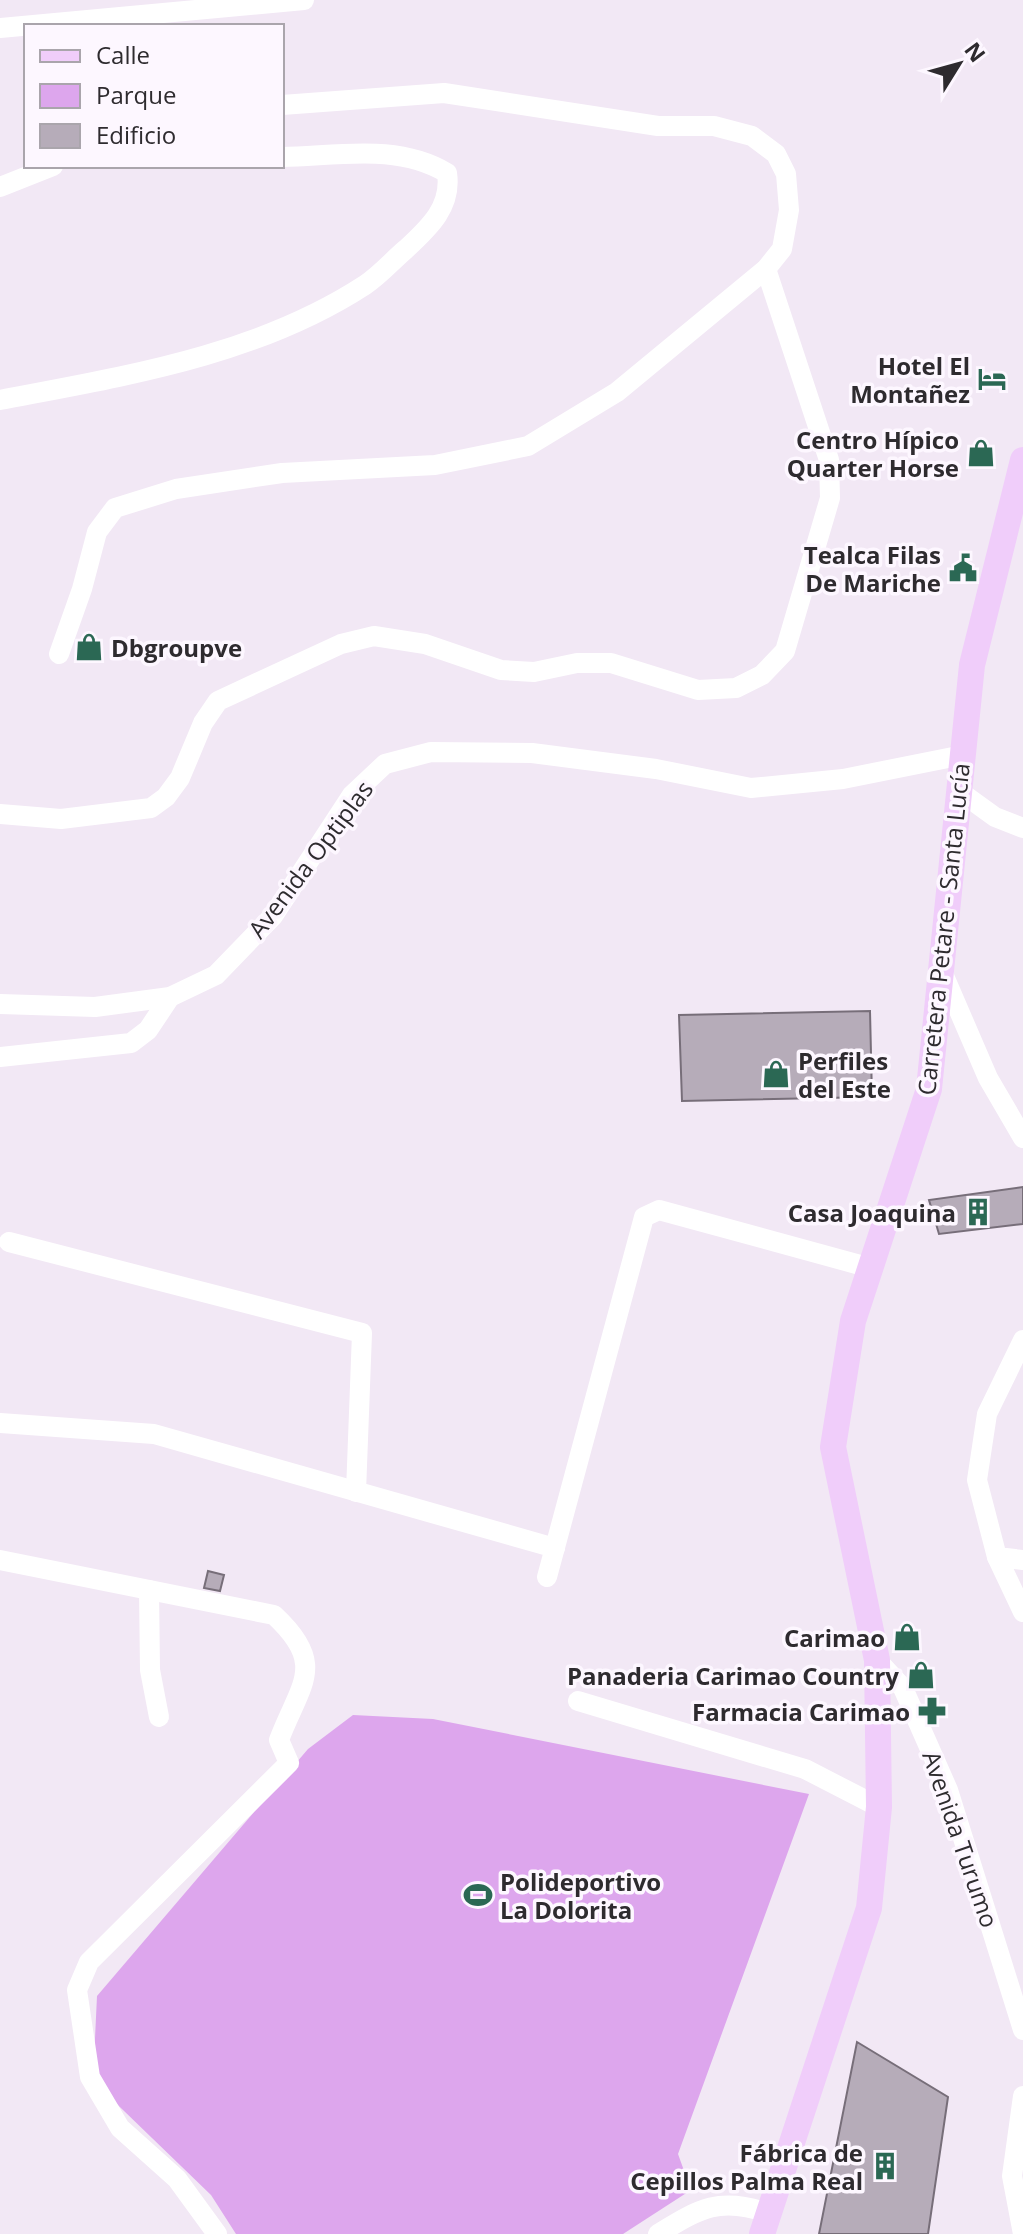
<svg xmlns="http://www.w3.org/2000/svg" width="1023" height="2234" font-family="'Open Sans',sans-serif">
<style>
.green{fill:#dda6ed}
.building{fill:#b6acb9;stroke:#776e79;stroke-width:2}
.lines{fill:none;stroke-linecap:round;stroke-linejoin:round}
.minor{stroke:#fff;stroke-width:20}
.major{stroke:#f0cdfa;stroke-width:26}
.labels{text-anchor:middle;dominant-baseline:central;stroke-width:7;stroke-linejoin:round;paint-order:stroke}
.poi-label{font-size:24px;font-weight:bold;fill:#2e2b2f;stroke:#fdf7ff;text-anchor:end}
.street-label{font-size:24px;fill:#2e2b2f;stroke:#fdf7ff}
</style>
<rect width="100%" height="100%" fill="#f2e8f5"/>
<polygon class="green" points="353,1715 433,1719 809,1794 678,2154 691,2190 623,2234 236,2234 211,2195 93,2081 97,1996 308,1749"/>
<g class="building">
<polygon points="870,1011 872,1097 682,1101 679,1015"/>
<polygon points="1023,1187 1023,1224 939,1234 929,1200"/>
<polygon points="208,1571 224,1575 220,1591 204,1588"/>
<polygon points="857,2042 948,2097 928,2234 819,2234"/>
</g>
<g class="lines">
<g class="minor">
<polyline points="0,28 304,0"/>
<polyline points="0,187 53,166"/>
<path d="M0,400C125,376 256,356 365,285C380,275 393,260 406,249C430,227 452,206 447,173C397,143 338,156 282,157"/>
<polyline points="59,654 82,589 97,532 115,508 176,489 282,473 435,465 528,446 617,392 766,269 782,249 789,210 786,174 776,154 752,136 714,126 658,126 444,93 282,105"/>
<polyline points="959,791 995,817 1023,828"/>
<polyline points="0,814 61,819 151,808 166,797 180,778 203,723 218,701 341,644 374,636 425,644 501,670 534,672 577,663 611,663 698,690 736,688 762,675 785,651 830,498 829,460 766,269"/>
<polyline points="941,969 988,1078 1023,1138"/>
<polyline points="0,1004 95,1007 170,997 216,975 273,916 352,795 385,764 431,752 532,753 656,769 751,788 843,779 963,755"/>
<polyline points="0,1057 131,1043 148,1030 170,997"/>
<polyline points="9,1242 362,1333 356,1492"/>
<polyline points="1023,1340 987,1414 977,1480 997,1557 1023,1560"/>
<polyline points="0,1423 154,1434 555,1548"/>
<polyline points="997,1557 1023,1612"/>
<path d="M0,1560L274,1615C328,1665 300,1684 279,1740L289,1763L89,1962L77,1990L90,2077L120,2128L177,2179L217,2234"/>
<polyline points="547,1577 644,1217 659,1210 871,1268"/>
<polyline points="149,1590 150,1670 159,1717"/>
<polyline points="877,1660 903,1688 948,1790 1023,2030"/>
<polyline points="578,1701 805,1769 879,1807"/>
<path d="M658,2234C699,2209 719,2196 768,2213"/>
<polyline points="1023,2234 1012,2176 1023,2096"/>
</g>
<polyline class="major" points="762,2234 869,1908 879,1807 877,1660 833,1447 853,1321 929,1089 972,665 1023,460"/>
</g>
<defs>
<symbol id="hotel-bare" viewBox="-9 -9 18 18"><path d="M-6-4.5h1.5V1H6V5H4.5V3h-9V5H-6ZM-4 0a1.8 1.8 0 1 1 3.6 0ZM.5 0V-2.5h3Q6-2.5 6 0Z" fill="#2b6854" stroke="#fdf7ff" stroke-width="2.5" paint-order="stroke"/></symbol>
<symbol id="shop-bare" viewBox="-9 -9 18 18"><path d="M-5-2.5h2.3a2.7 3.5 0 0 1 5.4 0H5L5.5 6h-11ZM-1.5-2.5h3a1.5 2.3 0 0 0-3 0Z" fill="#2b6854" stroke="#fdf7ff" stroke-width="2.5" paint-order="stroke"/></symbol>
<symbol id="civic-bare" viewBox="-9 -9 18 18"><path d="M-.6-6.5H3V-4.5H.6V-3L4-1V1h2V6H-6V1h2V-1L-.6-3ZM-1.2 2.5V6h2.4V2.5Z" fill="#2b6854" stroke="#fdf7ff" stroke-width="2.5" paint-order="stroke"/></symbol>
<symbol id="building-bare" viewBox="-9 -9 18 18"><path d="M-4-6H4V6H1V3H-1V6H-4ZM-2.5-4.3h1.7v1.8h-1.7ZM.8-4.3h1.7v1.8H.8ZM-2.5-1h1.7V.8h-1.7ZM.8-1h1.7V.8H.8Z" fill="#2b6854" stroke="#fdf7ff" stroke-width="2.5" paint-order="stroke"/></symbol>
<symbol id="pharmacy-bare" viewBox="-9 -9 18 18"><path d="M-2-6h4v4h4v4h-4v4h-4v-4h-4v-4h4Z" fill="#2b6854" stroke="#fdf7ff" stroke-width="2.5" paint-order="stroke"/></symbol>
<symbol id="stadium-bare" viewBox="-9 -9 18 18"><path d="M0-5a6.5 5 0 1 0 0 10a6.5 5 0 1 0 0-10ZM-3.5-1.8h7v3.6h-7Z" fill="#2b6854" stroke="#fdf7ff" stroke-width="2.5" paint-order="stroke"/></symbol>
</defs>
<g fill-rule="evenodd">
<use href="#hotel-bare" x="972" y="359" width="40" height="40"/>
<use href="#shop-bare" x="961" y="433" width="40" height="40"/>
<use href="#civic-bare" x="943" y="548" width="40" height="40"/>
<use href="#shop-bare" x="69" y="627" width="40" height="40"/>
<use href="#shop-bare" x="756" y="1054" width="40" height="40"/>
<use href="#building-bare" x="958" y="1192" width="40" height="40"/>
<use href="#shop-bare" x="887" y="1617" width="40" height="40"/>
<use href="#shop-bare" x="901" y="1655" width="40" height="40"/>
<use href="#pharmacy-bare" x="912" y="1691" width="40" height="40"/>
<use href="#stadium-bare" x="458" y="1875" width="40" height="40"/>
<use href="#building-bare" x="865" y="2146" width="40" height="40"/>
</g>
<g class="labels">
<g class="poi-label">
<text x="970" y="365">Hotel El<tspan x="970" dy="28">Montañez</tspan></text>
<text x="959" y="439">Centro Hípico<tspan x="959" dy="28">Quarter Horse</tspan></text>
<text x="941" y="554">Tealca Filas<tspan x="941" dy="28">De Mariche</tspan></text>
<text x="111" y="647" text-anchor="start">Dbgroupve</text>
<text x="798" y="1060" text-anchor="start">Perfiles<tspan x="798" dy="28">del Este</tspan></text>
<text x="956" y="1212">Casa Joaquina</text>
<text x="885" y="1637">Carimao</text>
<text x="899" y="1675">Panaderia Carimao Country</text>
<text x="910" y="1711">Farmacia Carimao</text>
<text x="500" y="1881" text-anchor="start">Polideportivo<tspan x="500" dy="28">La Dolorita</tspan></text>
<text x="863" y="2152">Fábrica de<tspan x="863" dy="28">Cepillos Palma Real</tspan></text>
</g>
<g class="street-label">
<text transform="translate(310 859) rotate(-53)">Avenida Optiplas</text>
<text transform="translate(943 929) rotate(-84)">Carretera Petare - Santa Lucía</text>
<text transform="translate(961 1839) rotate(71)">Avenida Turumo</text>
</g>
</g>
<rect x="24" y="24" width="260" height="144" fill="#fdf7ff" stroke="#aaa5ac" stroke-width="2"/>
<rect x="40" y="50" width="40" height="12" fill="#f0cdfa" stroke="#aaa5ac" stroke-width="2"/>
<text x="96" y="64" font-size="24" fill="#2e2b2f">Calle</text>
<rect x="40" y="84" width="40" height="24" fill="#dda6ed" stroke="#aaa5ac" stroke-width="2"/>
<text x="96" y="104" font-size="24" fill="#2e2b2f">Parque</text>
<rect x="40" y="124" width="40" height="24" fill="#b6acb9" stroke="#aaa5ac" stroke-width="2"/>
<text x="96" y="144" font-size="24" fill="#2e2b2f">Edificio</text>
<g transform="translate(959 64) rotate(53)" stroke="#fdf7ff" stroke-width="6" paint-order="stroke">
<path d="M0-6L14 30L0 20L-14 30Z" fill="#2e2b2f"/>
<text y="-12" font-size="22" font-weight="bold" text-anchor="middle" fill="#2e2b2f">N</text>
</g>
</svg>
